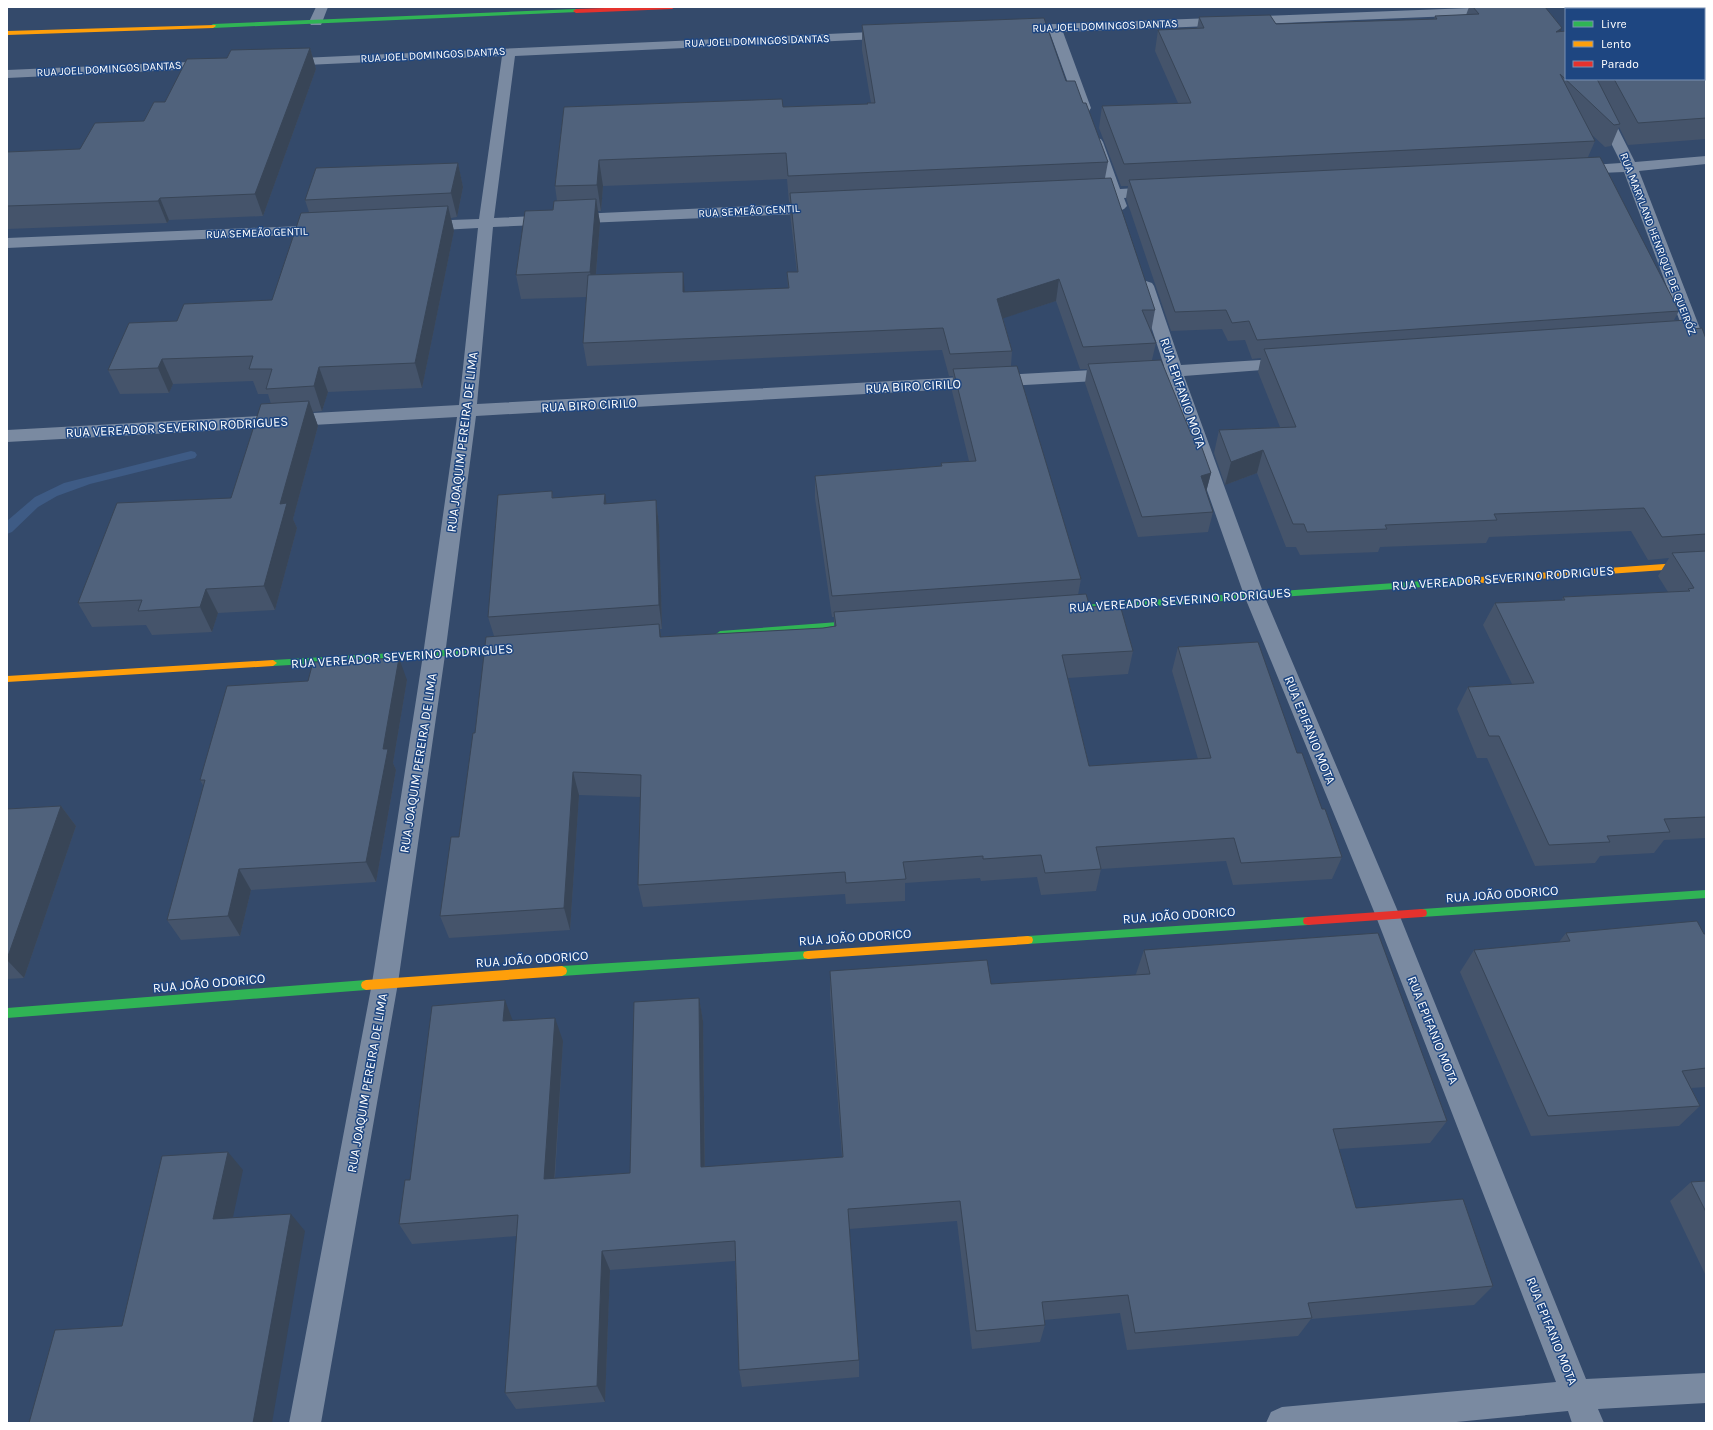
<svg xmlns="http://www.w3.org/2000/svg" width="1713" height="1430" font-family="Karla,sans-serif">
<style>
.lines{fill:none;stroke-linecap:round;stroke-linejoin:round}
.stream{fill:#3e5b85;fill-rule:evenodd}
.street{fill:#7a8aa1;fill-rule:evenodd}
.fast{fill:#30b455;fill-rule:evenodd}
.slow{fill:#ff9f0a;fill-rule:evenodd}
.jam{fill:#e5322d;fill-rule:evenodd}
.wall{fill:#45546b;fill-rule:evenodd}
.shaded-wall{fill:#384557}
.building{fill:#50627c;stroke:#384557}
.labels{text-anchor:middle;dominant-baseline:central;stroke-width:3;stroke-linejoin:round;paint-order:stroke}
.far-street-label{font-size:11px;fill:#fff;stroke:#1e4681}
.street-label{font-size:13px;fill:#fff;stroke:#1e4681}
</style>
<rect width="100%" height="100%" fill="#344a6b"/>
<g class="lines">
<polygon class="stream" points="191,451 195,452 197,455 195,458 90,484 57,496 38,507 12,532 7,534 7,521 35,497 64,483"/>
<g class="street">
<polygon points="316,7 328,7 321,25 311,25 309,22"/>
<polygon points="1496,7 1501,8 1502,11 1501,14 1063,32 1091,108 1089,111 1084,112 1079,111 1077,108 1050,33 1019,34 1014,33 1012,30 1014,27 1019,26 1055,24"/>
<polygon points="893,31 898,32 900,35 898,38 515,56 494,218 820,203 825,205 828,208 825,211 820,213 493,227 477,404 1164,366 1138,286 1140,283 1146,281 1152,283 1154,286 1181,365 1290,358 1296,359 1299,363 1296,367 1290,368 1184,376 1264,595 1399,914 1586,1379 1706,1373 1706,1403 1598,1409 1604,1423 1572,1423 1568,1411 1446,1423 1266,1423 1271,1412 1282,1407 1556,1382 1375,914 1244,595 1167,377 476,416 445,655 398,983 321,1423 289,1423 372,983 423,655 457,417 7,442 7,430 459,405 478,228 423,231 417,229 415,226 417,223 423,221 479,219 502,56 284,66 279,65 277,62 279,59"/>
<polygon points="213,61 218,62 220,65 218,68 7,78 7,70"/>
<polygon points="1579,79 1593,79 1635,162 1706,156 1706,164 1639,171 1706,344 1706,372 1700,371 1697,367 1624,172 1576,174 1571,173 1569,170 1571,167 1576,166 1621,163"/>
<polygon points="1096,138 1101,139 1103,142 1120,189 1156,187 1161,189 1164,192 1161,195 1124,198 1127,206 1124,209 1119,211 1114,209 1109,199 1086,200 1081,198 1078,195 1081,192 1106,190 1089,142 1091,139"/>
<polygon points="325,225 331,227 333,230 331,233 7,248 7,238"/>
</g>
<g class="fast">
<polygon points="576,9 578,10 578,12 213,28 210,26 213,24"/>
<polygon points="1466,578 1470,581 1466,584 1067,612 1063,609 1067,606"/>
<polygon points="865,620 869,623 865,626 720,637 716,634 720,631"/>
<polygon points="514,646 518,649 514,652 273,666 269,663 273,660"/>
<polygon points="1706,890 1706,898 1422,917 1418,916 1417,913 1418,910 1422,909"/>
<polygon points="1308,917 1312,918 1313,921 1312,924 1308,925 1028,944 1024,943 1023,940 1024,937 1028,936"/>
<polygon points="808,951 812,952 813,955 812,958 808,959 562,976 558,974 557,971 558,968 562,966"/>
<polygon points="366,980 370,982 371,985 370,988 366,990 7,1018 7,1008"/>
</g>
<g class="slow">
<polygon points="215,25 216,26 213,28 7,35 7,31"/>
<polygon points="1706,561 1706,567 1466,584 1462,581 1466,578"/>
<polygon points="273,660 277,663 273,666 7,682 7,676"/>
<polygon points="1028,936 1032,937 1033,940 1032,943 1028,944 808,959 804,958 803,955 804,952 808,951"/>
<polygon points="562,966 566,968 567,971 566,974 562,976 366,990 362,988 361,985 362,982 366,980"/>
</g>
<g class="jam">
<polygon points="634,7 675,7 672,9 576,13 573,11 576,9"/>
<polygon points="1422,909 1426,910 1427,913 1426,916 1422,917 1308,925 1304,924 1303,921 1304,918 1308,917"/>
</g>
</g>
<g class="wall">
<polygon points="1469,7 1545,7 1561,32 1566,79 1704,79 1706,19 1706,139 1628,145 1619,127 1611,146 1605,147 1591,134 1595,141 1588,157 1679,311 1674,320 1692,329 1706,339 1706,838 1664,840 1654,853 1600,856 1595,863 1535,866 1487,758 1477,758 1457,709 1468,687 1512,684 1483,625 1495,603 1562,600 1563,597 1668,592 1658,576 1669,558 1648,560 1631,531 1489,537 1486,543 1380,547 1378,552 1300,555 1296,547 1286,547 1257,473 1225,485 1214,453 1219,430 1280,427 1258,372 1261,358 1252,359 1245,340 1228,341 1222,329 1171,331 1126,198 1128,186 1121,186 1099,128 1102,106 1178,103 1155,51 1158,30 1197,29 1199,17 1276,24 1434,19 1435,16 1466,15"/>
<path d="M862,25L1066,81L1083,103L1108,162L1105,178L1155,310L1151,332L1156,343L1152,360L1211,473L1206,492L1213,512L1208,532L1138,537L1085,383L1087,369H1080L1056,301L1003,318L1012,351L1011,366L1081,579L1078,595L1133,651L1128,674L1068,678L1089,766L1198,759L1172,671L1178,647L1297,753L1342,857L1332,879L1233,885L1226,861L1101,869L1096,891L1041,895L1037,877L981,881L980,878L905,883V901L846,904L845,894L643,907L638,885L640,797L579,795L570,930L449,938L440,916L459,837L475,733L494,636L488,617L552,491L553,498L606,504L656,500L659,525L662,629H660L661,637L823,628L834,626V617H832L815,498V476L941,466V463L969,461L952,391L953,376H949L942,350L587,366L583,343L587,297L521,299L516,275L557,201L555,186L564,107H783L867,104L871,103L862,50ZM787,179L789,202H790V214L797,272H787L788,288L685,292L596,275L600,223L598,211H601L603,186Z"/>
<polygon points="310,48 316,69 263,216 169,220 167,223 7,229 7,152 80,149 144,121 227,58"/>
<polygon points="458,163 463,187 457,217 451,218 454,231 422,388 328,392 322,411 313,412 318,426 293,519 297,528 275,610 218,613 212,632 152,635 146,625 92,627 78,603 231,498 271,404 268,394 258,394 253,381 173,384 169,393 120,394 108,370 177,321 272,300 309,212 305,200"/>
<polygon points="407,680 393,763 396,770 376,882 251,890 240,936 181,940 167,920 204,787 200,780"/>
<polygon points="61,806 76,826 24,978 7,979 7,809"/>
<polygon points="1566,933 1706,934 1706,1087 1691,1088 1700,1106 1679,1126 1531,1136 1460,972 1474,950 1559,942"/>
<polygon points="1144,950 1447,1121 1430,1143 1339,1149 1356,1208 1493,1286 1474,1305 1311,1319 1298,1336 1127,1350 1120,1313 1044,1320 1045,1325 1040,1342 972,1349 957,1221 849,1229 859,1360 859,1377 742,1387 739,1370 735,1261 610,1270 605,1402 516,1409 505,1393 517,1236 412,1244 399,1224 410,1180 512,1020 563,1041 555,1178 630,1173 699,998 703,1021 705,1167 842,1157 830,995 830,971 991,984 1136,975 1136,974"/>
<polygon points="1706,1176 1706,1276 1670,1201 1691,1182 1706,1181 1705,1177"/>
</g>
<g class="shaded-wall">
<polygon points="1562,28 1554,49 1556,32"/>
<polygon points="310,48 316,69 263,216 255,194"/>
<polygon points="599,160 603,186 601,211 597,185"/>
<polygon points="458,163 463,187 457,217 451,193"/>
<polygon points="160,198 169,220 167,223 158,201"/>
<polygon points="596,199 600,223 594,297 590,272"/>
<polygon points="448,206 454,231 422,388 415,363"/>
<polygon points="683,272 685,294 683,292"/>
<polygon points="1059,279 1056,301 995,321 997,299"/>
<polygon points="162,359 173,384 169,393 158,368"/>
<polygon points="319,367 328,392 322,411 314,386"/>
<polygon points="309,401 318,426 293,519 297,528 275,610 264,586 280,504"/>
<polygon points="1263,450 1257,473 1225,485 1231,462"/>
<polygon points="1211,473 1206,492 1201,476"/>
<polygon points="605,494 609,519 604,504"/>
<polygon points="656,500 659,525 662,629 659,605"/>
<polygon points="206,589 218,613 212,632 200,607"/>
<polygon points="659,624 663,648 660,637"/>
<polygon points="399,658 407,680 393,763 396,770 376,882 366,862 383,749"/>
<polygon points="573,772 579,795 570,930 564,908"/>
<polygon points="61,806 76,826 24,978 7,960 7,959"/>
<polygon points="239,869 251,890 240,936 228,916"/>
<polygon points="699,998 703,1021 705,1188 701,1167"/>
<polygon points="505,1000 514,1024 503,1021"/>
<polygon points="555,1018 563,1041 553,1200 544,1179"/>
<polygon points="228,1152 243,1170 229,1236 213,1219"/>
<polygon points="291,1214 305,1231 272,1423 253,1423"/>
<polygon points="602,1251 610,1270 605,1402 597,1386"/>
</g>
<g class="building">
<polygon points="1473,7 1545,7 1562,28 1556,32 1566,31 1566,79 1597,79 1620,124 1614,125 1560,74 1595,141 1124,164 1102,106 1191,103 1158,30 1204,28 1199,17 1270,15 1276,24 1437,19 1435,16 1479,14"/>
<polygon points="1044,18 1066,81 1075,81 1083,103 1086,103 1108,162 788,176 786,153 599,160 597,185 555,186 564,107 782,99 783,107 868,104 867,103 875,103 862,25"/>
<polygon points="1706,19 1706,118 1638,123 1614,79 1704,79 1704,20"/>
<polygon points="310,48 255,194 160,198 158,201 7,206 7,152 80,149 95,123 144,121 154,102 165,102 187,59 227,58 231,50"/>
<polygon points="1600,157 1679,311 1257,340 1249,321 1232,323 1226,310 1175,312 1129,180"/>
<polygon points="458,163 451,193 305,200 316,168"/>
<polygon points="1111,178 1155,310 1142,310 1156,343 1083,347 1059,279 997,299 1012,351 950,354 943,328 583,343 588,275 683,272 683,292 789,288 787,272 798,272 790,193"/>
<polygon points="596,199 590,272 516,275 525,211 553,210 554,201"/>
<polygon points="448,206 415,363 319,367 314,386 266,389 272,369 249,369 253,356 162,359 158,368 108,370 129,323 177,321 184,304 272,300 301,213"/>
<polygon points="1687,320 1692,329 1702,328 1706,339 1706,534 1662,537 1644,508 1494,514 1497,520 1385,525 1387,529 1307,532 1304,524 1293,524 1263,450 1231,462 1219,430 1296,427 1264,349"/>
<polygon points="1161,360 1191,434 1197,434 1211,473 1201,476 1213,512 1142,517 1088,364"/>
<polygon points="1017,366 1081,579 832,596 815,476 942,466 941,463 976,461 953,369"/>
<polygon points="309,401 280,504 287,503 264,586 206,589 200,607 138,611 142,600 78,603 117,503 231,498 261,404"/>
<polygon points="552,491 552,498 605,494 604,504 656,500 659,605 488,617 498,495"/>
<polygon points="1706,551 1706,817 1664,819 1670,832 1607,836 1610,842 1549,845 1499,736 1489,736 1468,687 1534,683 1495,603 1565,600 1563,597 1690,591 1688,589 1694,588 1672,553"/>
<polygon points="1086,594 1090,607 1120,605 1133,651 1062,655 1089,766 1211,758 1178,647 1258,642 1297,753 1302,753 1322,809 1325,809 1342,857 1241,863 1234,838 1096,847 1101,869 1045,873 1041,855 983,859 983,856 903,862 906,879 846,883 845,872 638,885 641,775 573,772 564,908 440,916 451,837 459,837 473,733 475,733 486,637 659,624 660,637 823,628 836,626 834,612"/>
<polygon points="399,658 383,749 388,749 366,862 239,869 228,916 167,920 205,780 200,780 227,686 308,681 313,662"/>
<polygon points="61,806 7,959 7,809"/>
<polygon points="1697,921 1704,934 1706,934 1706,1068 1682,1071 1700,1106 1548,1116 1474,950 1570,941 1566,933"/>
<polygon points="1378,933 1447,1121 1333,1129 1356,1208 1463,1199 1493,1286 1308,1303 1312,1318 1135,1333 1128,1295 1042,1302 1045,1325 976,1331 960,1201 848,1209 859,1360 739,1370 735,1241 602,1251 597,1386 505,1393 518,1215 399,1224 405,1180 410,1180 432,1006 505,1000 503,1021 555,1018 544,1179 630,1173 634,1002 699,998 701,1167 843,1157 830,971 987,960 991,984 1150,974 1144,950"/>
<polygon points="228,1152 213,1219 291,1214 253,1423 29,1423 55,1330 122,1326 162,1156"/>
<polygon points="1706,1181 1706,1212 1691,1182"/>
</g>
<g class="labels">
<g class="far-street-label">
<text transform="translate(1105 26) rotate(-2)">RUA JOEL DOMINGOS DANTAS</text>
<text transform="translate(757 41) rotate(-2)">RUA JOEL DOMINGOS DANTAS</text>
<text transform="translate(433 55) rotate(-3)">RUA JOEL DOMINGOS DANTAS</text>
<text transform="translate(109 69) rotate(-3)">RUA JOEL DOMINGOS DANTAS</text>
<text transform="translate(749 211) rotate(-3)">RUA SEMEÃO GENTIL</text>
<text transform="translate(257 233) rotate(-2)">RUA SEMEÃO GENTIL</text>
<text transform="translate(1658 244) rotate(69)">RUA MARYLAND HENRIQUE DE QUEIRÓZ</text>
</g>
<g class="street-label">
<text transform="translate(913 386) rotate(-3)">RUA BIRO CIRILO</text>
<text transform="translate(1183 393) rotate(71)">RUA EPIFANIO MOTA</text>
<text transform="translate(589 405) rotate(-3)">RUA BIRO CIRILO</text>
<text transform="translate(177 427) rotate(-3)">RUA VEREADOR SEVERINO RODRIGUES</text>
<text transform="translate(462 442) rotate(-83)">RUA JOAQUIM PEREIRA DE LIMA</text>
<text transform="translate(1503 578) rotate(-4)">RUA VEREADOR SEVERINO RODRIGUES</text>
<text transform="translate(1180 600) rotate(-4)">RUA VEREADOR SEVERINO RODRIGUES</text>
<text transform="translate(402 656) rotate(-4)">RUA VEREADOR SEVERINO RODRIGUES</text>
<text transform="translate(1310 730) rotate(68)">RUA EPIFANIO MOTA</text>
<text transform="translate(418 763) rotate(-81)">RUA JOAQUIM PEREIRA DE LIMA</text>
<text transform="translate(1502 894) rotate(-4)">RUA JOÃO ODORICO</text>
<text transform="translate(1179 915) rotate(-4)">RUA JOÃO ODORICO</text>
<text transform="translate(855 937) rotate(-4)">RUA JOÃO ODORICO</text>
<text transform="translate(532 959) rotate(-4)">RUA JOÃO ODORICO</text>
<text transform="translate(209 983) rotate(-5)">RUA JOÃO ODORICO</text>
<text transform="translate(1433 1030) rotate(68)">RUA EPIFANIO MOTA</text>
<text transform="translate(367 1083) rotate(-80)">RUA JOAQUIM PEREIRA DE LIMA</text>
<text transform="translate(1552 1331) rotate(68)">RUA EPIFANIO MOTA</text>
</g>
</g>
<rect width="1713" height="1430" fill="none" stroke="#ffffff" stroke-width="16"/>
<rect x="1565" y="8" width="140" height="72" fill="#1e4681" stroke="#7890b3"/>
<rect x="1573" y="21" width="20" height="6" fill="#30b455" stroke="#7890b3"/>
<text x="1601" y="28" font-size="12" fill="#ffffff">Livre</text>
<rect x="1573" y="41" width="20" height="6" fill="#ff9f0a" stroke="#7890b3"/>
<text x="1601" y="48" font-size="12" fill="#ffffff">Lento</text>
<rect x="1573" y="61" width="20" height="6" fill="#e5322d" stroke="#7890b3"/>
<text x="1601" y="68" font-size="12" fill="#ffffff">Parado</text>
</svg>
